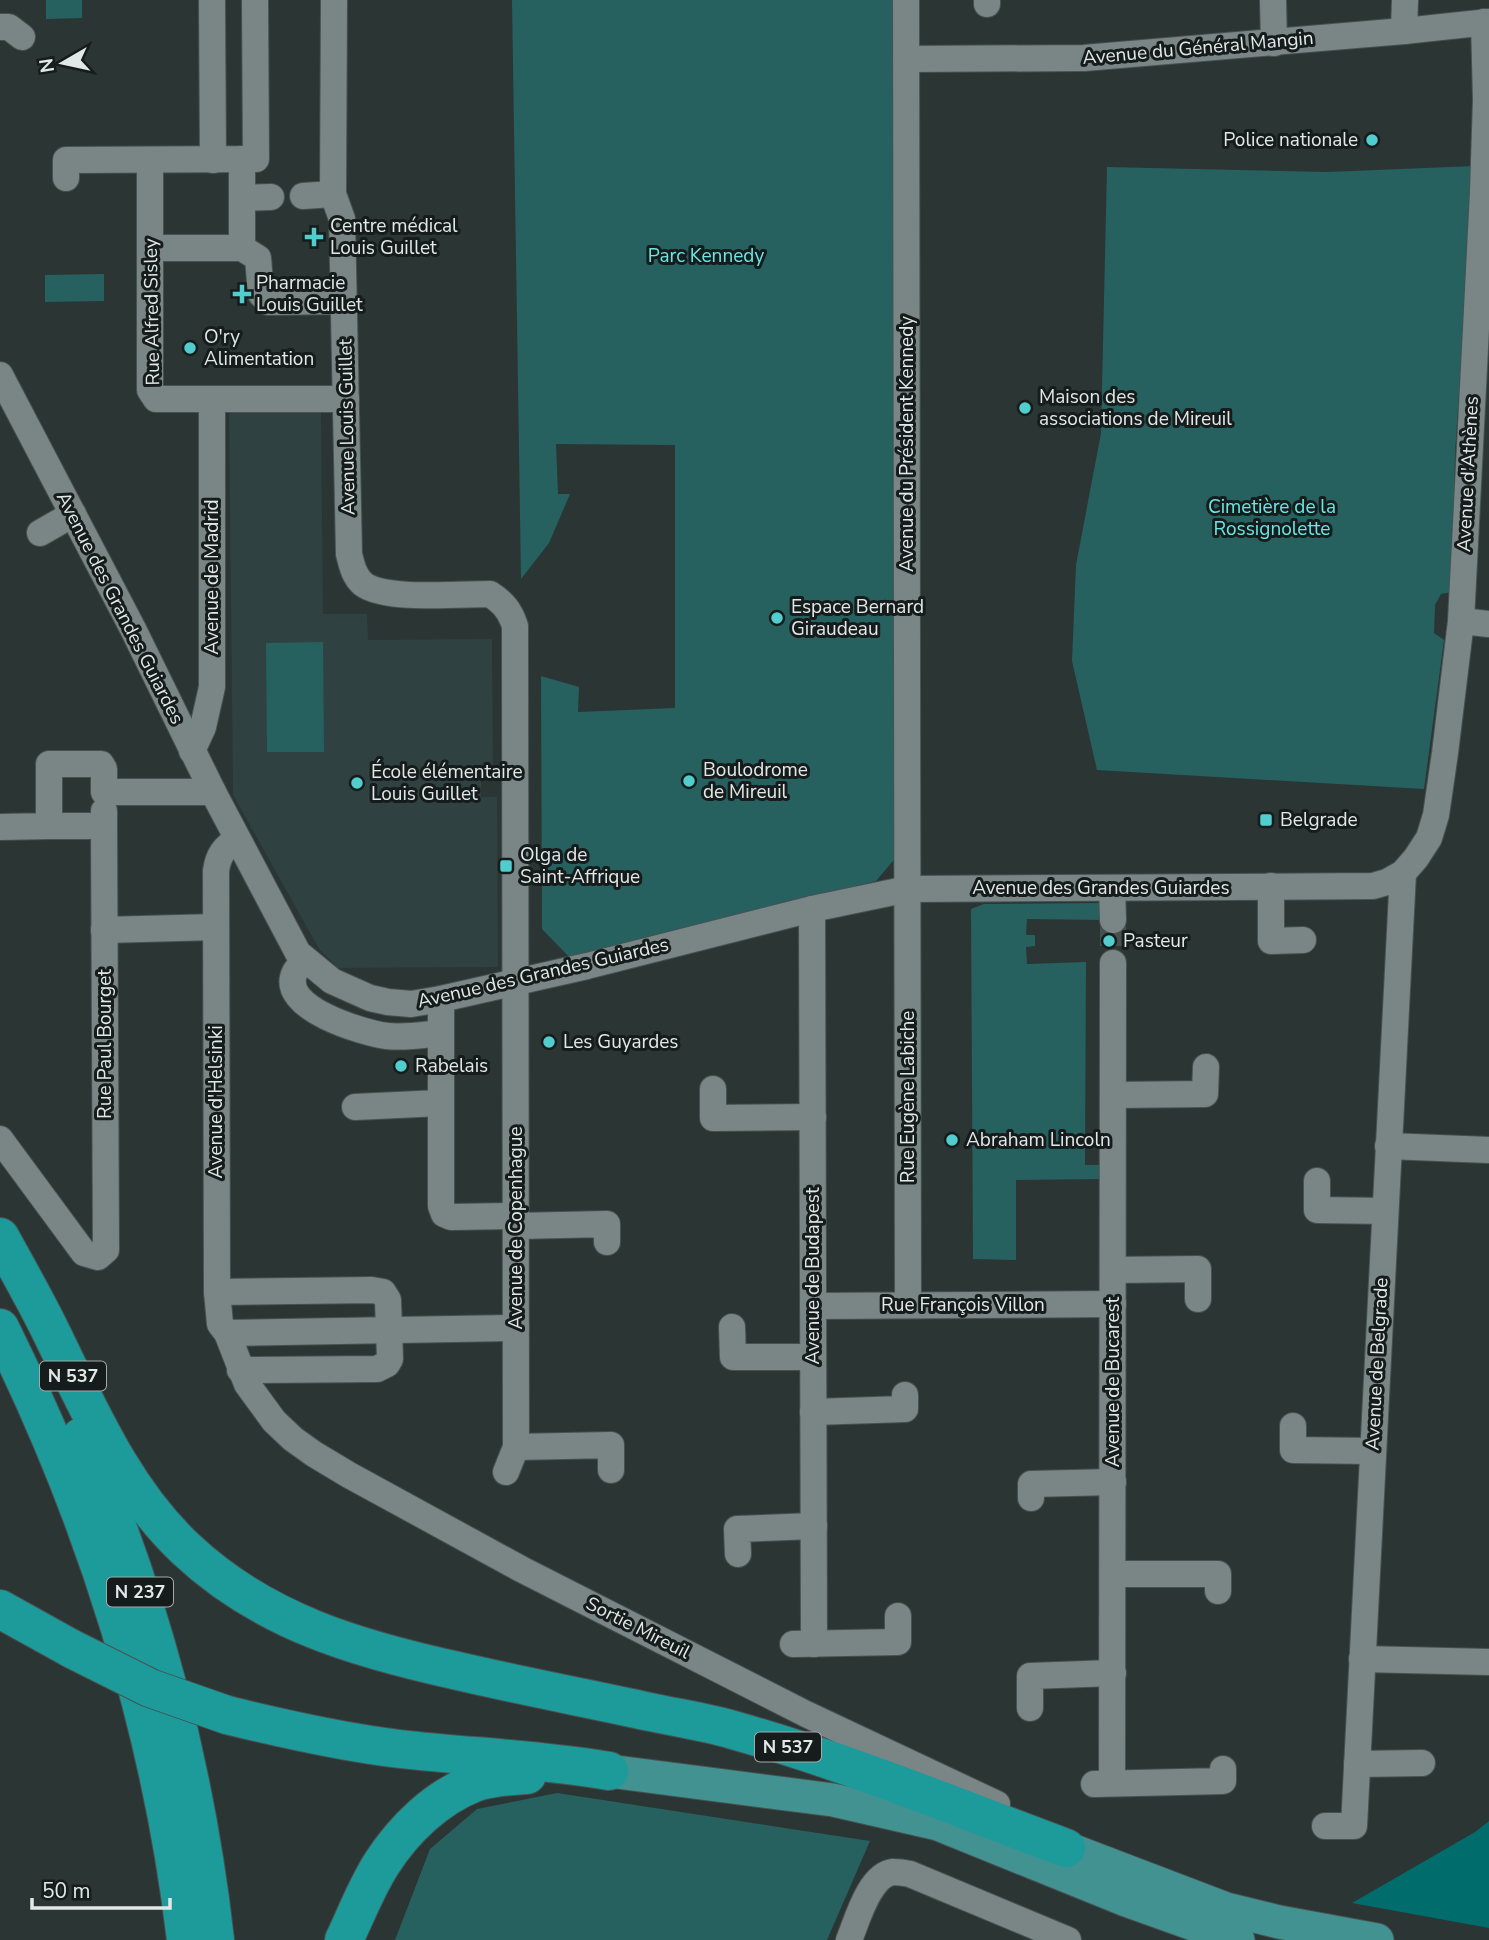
<svg xmlns="http://www.w3.org/2000/svg" width="1489" height="1940" font-family="'Nunito Sans',sans-serif">
<style>
.built{fill:#2f4141}
.green{fill:#266160}
.forest{fill:#016c6c}
.lines{fill:none;stroke-linecap:round;stroke-linejoin:round}
.minor-tunnel{stroke:#45504f;stroke-width:26;stroke-dasharray:26 13;stroke-linecap:butt}
.minor-casing{stroke:#485151;stroke-width:28}
.major-casing{stroke:#485151;stroke-width:35}
.highway-casing{stroke:#485151;stroke-width:40}
.minor{stroke:#7a8686;stroke-width:26}
.major{stroke:#429292;stroke-width:33}
.highway{stroke:#1d9a9a;stroke-width:38}
.highway-bridge-casing{stroke:#485151;stroke-width:40;stroke-linecap:butt}
.highway-bridge{stroke:#1d9a9a;stroke-width:38}
.poi-dot{fill:#52cdcd;stroke:#161b1b;stroke-width:2.5}
.labels{text-anchor:middle;dominant-baseline:central;stroke-width:6;stroke-linejoin:round;paint-order:stroke}
.shield{fill:#161b1b;stroke:#a4aaaa;stroke-width:2}
.shield-label{font-size:18px;font-weight:bold;fill:#e1e8e8}
.street-label{font-size:19px;fill:#e1e8e8;stroke:#161b1b}
.poi-label{font-size:19px;fill:#e1e8e8;stroke:#161b1b;text-anchor:start}
.park-label{font-size:19px;fill:#69e7e6;stroke:#161b1b}
</style>
<rect width="100%" height="100%" fill="#2a3534"/>
<polygon class="built" points="321,411 323,614 367,614 368,640 492,639 493,772 481,772 481,797 497,797 498,967 338,968 319,949 233,795 229,412"/>
<g class="green">
<polygon points="46,0 82,0 82,18 46,19"/>
<polygon points="512,0 894,0 898,855 876,881 571,959 542,929 541,676 579,687 578,712 675,708 675,445 556,444 558,494 570,494 549,543 521,579"/>
<polygon points="1474,166 1455,453 1452,592 1441,594 1435,605 1434,633 1444,640 1424,789 1097,770 1072,661 1076,565 1101,433 1107,167 1327,172"/>
<polygon points="104,274 104,301 45,302 45,275"/>
<polygon points="323,642 324,752 267,752 266,643"/>
<polygon points="1102,903 1103,920 1027,919 1026,935 1035,935 1035,946 1026,947 1027,964 1086,962 1085,1165 1103,1165 1103,1179 1016,1180 1016,1260 973,1259 971,909 984,904"/>
<polygon points="557,1793 870,1841 827,1940 395,1940 430,1849 477,1809"/>
</g>
<polygon class="forest" points="1489,1821 1489,1928 1352,1903 1475,1832"/>
<g class="lines">
<polyline class="minor-tunnel" points="1113,920 1113,963"/>
<defs>
<g id="minor">
<polyline points="212,0 213,160"/>
<path d="M334,0L333,194L342,219L349,554C352,566 354,576 363,584C385,601 461,594 490,594C504,603 510,611 515,626L516,1447L506,1472"/>
<polyline points="906,0 908,1305"/>
<polyline points="1273,0 1274,43"/>
<polyline points="987,4 987,0"/>
<polyline points="0,27 9,27 22,37"/>
<polyline points="1404,31 1405,0"/>
<polyline points="906,59 1084,58 1404,31 1489,22"/>
<polyline points="242,159 242,248"/>
<polyline points="150,160 150,390 156,399 346,399"/>
<polyline points="66,178 66,160 256,159 255,0"/>
<polyline points="303,196 333,194"/>
<polyline points="242,198 271,197"/>
<polyline points="150,248 242,248 258,258 261,294 269,302 344,301"/>
<polyline points="0,375 133,629 213,792 298,953 332,981 370,998 388,1002 411,1004 441,999 587,966 812,909 908,889 1373,886 1387,882 1403,873 1416,858 1429,838 1436,815 1445,753 1461,621 1483,192 1486,100 1484,22"/>
<polyline points="40,533 73,514"/>
<polyline points="1461,621 1489,624"/>
<polyline points="192,751 203,727 212,687 212,399"/>
<polyline points="49,826 104,826 104,811"/>
<polyline points="0,827 49,826 49,764 101,764 104,769 104,792 213,792"/>
<path d="M237,839C224,848 218,855 216,871L217,1292L220,1324L227,1333L247,1384L274,1421L293,1439L314,1454L349,1475L521,1569L806,1714L997,1804"/>
<polyline points="1271,886 1271,941 1303,940"/>
<polyline points="1112,888 1113,920"/>
<polyline points="812,909 814,1644"/>
<polyline points="104,930 216,927"/>
<path d="M306,961C303,964 297,968 295,972C277,1008 364,1033 387,1036C405,1038 422,1035 441,1033"/>
<polyline points="441,999 441,1206 444,1214 451,1217 516,1216"/>
<polyline points="713,1089 713,1118 813,1117"/>
<polyline points="1113,1095 1205,1094 1206,1067"/>
<polyline points="355,1107 440,1103"/>
<polyline points="0,1139 84,1253 98,1257 106,1250 104,826"/>
<polyline points="1388,1146 1489,1150"/>
<polyline points="1317,1181 1317,1210 1385,1211"/>
<polyline points="516,1226 607,1224 607,1242"/>
<polyline points="1113,1270 1198,1269 1198,1299"/>
<polyline points="217,1292 372,1290 383,1292 388,1300 390,1359 387,1364 377,1369 240,1370"/>
<polyline points="813,1306 1113,1304"/>
<polyline points="732,1327 733,1357 813,1357"/>
<polyline points="227,1333 516,1328"/>
<polyline points="813,1412 905,1409 905,1395"/>
<polyline points="1293,1426 1293,1450 1373,1451"/>
<polyline points="516,1447 611,1445 611,1470"/>
<polyline points="1031,1498 1031,1484 1113,1482"/>
<polyline points="738,1554 737,1529 814,1526"/>
<polyline points="1113,1574 1218,1574 1218,1591"/>
<polyline points="793,1644 898,1642 898,1616"/>
<polyline points="1362,1659 1489,1662"/>
<polyline points="1030,1708 1030,1676 1113,1673"/>
<polyline points="1357,1764 1422,1763"/>
<polyline points="1112,1783 1113,963"/>
<polyline points="1094,1784 1223,1781 1223,1769"/>
<polyline points="1325,1826 1354,1826 1403,873"/>
<path d="M849,1940C857,1921 869,1875 893,1872C898,1872 905,1873 910,1874L1068,1940"/>
</g>
<g id="major">
<polyline points="609,1771 833,1800 938,1824 1126,1900 1238,1940"/>
<polyline points="1066,1848 1226,1909 1279,1922 1377,1940"/>
</g>
<g id="highway">
<path d="M0,1237C16,1266 32,1294 47,1324C86,1402 121,1489 187,1550C264,1622 358,1649 458,1671C522,1686 586,1698 650,1712C678,1718 706,1722 733,1730C847,1762 956,1807 1066,1848"/>
<path d="M0,1328C95,1519 161,1728 186,1940"/>
<path d="M81,1437C150,1594 196,1769 215,1940"/>
<polyline points="0,1609 72,1649"/>
<path d="M227,1715C284,1729 341,1742 400,1749C470,1757 540,1759 609,1771"/>
<path d="M344,1940C356,1915 367,1886 382,1863C404,1829 436,1798 474,1783C491,1777 510,1776 527,1775"/>
</g>
</defs>
<use href="#minor" class="minor-casing"/>
<use href="#major" class="major-casing"/>
<use href="#highway" class="highway-casing"/>
<use href="#minor" class="minor"/>
<use href="#major" class="major"/>
<use href="#highway" class="highway"/>
<defs>
<polyline id="highway-bridge" points="72,1649 150,1688 227,1715"/>
</defs>
<use href="#highway-bridge" class="highway-bridge-casing"/>
<use href="#highway-bridge" class="highway-bridge"/>
</g>
<g class="poi-dot">
<circle cx="1372" cy="140" r="7"/>
<path d="M310.5 226.5h7v7h7v7h-7v7h-7v-7h-7v-7h7z"/>
<path d="M238.5 283.5h7v7h7v7h-7v7h-7v-7h-7v-7h7z"/>
<circle cx="190" cy="348" r="7"/>
<circle cx="1025" cy="408" r="7"/>
<circle cx="777" cy="618" r="7"/>
<circle cx="689" cy="781" r="7"/>
<circle cx="357" cy="783" r="7"/>
<rect x="1259" y="813" width="14" height="14" rx="3.5"/>
<rect x="499" y="859" width="14" height="14" rx="3.5"/>
<circle cx="1109" cy="941" r="7"/>
<circle cx="549" cy="1042" r="7"/>
<circle cx="401" cy="1066" r="7"/>
<circle cx="952" cy="1140" r="7"/>
</g>
<g class="labels">
<g class="shield">
<rect x="40" y="1361.5" width="66" height="29" rx="5"/>
<rect x="107" y="1577.5" width="66" height="29" rx="5"/>
<rect x="755" y="1732.5" width="66" height="29" rx="5"/>
</g>
<g class="shield-label">
<text x="73" y="1376">N 537</text>
<text x="140" y="1592">N 237</text>
<text x="788" y="1747">N 537</text>
</g>
<g class="street-label">
<text transform="translate(1198 48) rotate(-5)">Avenue du Général Mangin</text>
<text transform="translate(152 312) rotate(-91)">Rue Alfred Sisley</text>
<text transform="translate(347 427) rotate(-91)">Avenue Louis Guillet</text>
<text transform="translate(907 444) rotate(-90)">Avenue du Président Kennedy</text>
<text transform="translate(1468 474) rotate(-87)">Avenue d'Athènes</text>
<text transform="translate(212 577) rotate(-90)">Avenue de Madrid</text>
<text transform="translate(120 608) rotate(63)">Avenue des Grandes Guiardes</text>
<text x="1101" y="888">Avenue des Grandes Guiardes</text>
<text transform="translate(543 973) rotate(-13)">Avenue des Grandes Guiardes</text>
<text transform="translate(105 1044) rotate(-90)">Rue Paul Bourget</text>
<text transform="translate(908 1097) rotate(-90)">Rue Eugène Labiche</text>
<text transform="translate(216 1102) rotate(-90)">Avenue d'Helsinki</text>
<text transform="translate(516 1228) rotate(-90)">Avenue de Copenhague</text>
<text transform="translate(813 1276) rotate(-90)">Avenue de Budapest</text>
<text x="963" y="1305">Rue François Villon</text>
<text transform="translate(1377 1364) rotate(-87)">Avenue de Belgrade</text>
<text transform="translate(1113 1382) rotate(-90)">Avenue de Bucarest</text>
<text transform="translate(638 1628) rotate(27)">Sortie Mireuil</text>
</g>
<g class="poi-label">
<text x="1358" y="140" text-anchor="end">Police nationale</text>
<text x="330" y="226">Centre médical<tspan x="330" dy="22">Louis Guillet</tspan></text>
<text x="256" y="283">Pharmacie<tspan x="256" dy="22">Louis Guillet</tspan></text>
<text x="204" y="337">O'ry<tspan x="204" dy="22">Alimentation</tspan></text>
<text x="1039" y="397">Maison des<tspan x="1039" dy="22">associations de Mireuil</tspan></text>
<text x="791" y="607">Espace Bernard<tspan x="791" dy="22">Giraudeau</tspan></text>
<text x="703" y="770">Boulodrome<tspan x="703" dy="22">de Mireuil</tspan></text>
<text x="371" y="772">École élémentaire<tspan x="371" dy="22">Louis Guillet</tspan></text>
<text x="1280" y="820">Belgrade</text>
<text x="520" y="855">Olga de<tspan x="520" dy="22">Saint-Affrique</tspan></text>
<text x="1123" y="941">Pasteur</text>
<text x="563" y="1042">Les Guyardes</text>
<text x="415" y="1066">Rabelais</text>
<text x="966" y="1140">Abraham Lincoln</text>
</g>
<g class="park-label">
<text x="706" y="256">Parc Kennedy</text>
<text x="1272" y="507">Cimetière de la<tspan x="1272" dy="22">Rossignolette</tspan></text>
</g>
</g>
<g transform="translate(63 63) rotate(261)" stroke="#161b1b" stroke-width="5" paint-order="stroke">
<path d="M0-5L12 26L0 18L-12 26Z" fill="#e1e8e8"/>
<text y="-10" font-size="19" font-weight="bold" text-anchor="middle" fill="#e1e8e8">N</text>
</g>
<path d="M32 1898v10h138v-10" fill="none" stroke="#e1e8e8" stroke-width="3.5"/>
<text x="42" y="1898" font-size="21" fill="#e1e8e8" stroke="#161b1b" stroke-width="5" paint-order="stroke">50 m</text>
</svg>
